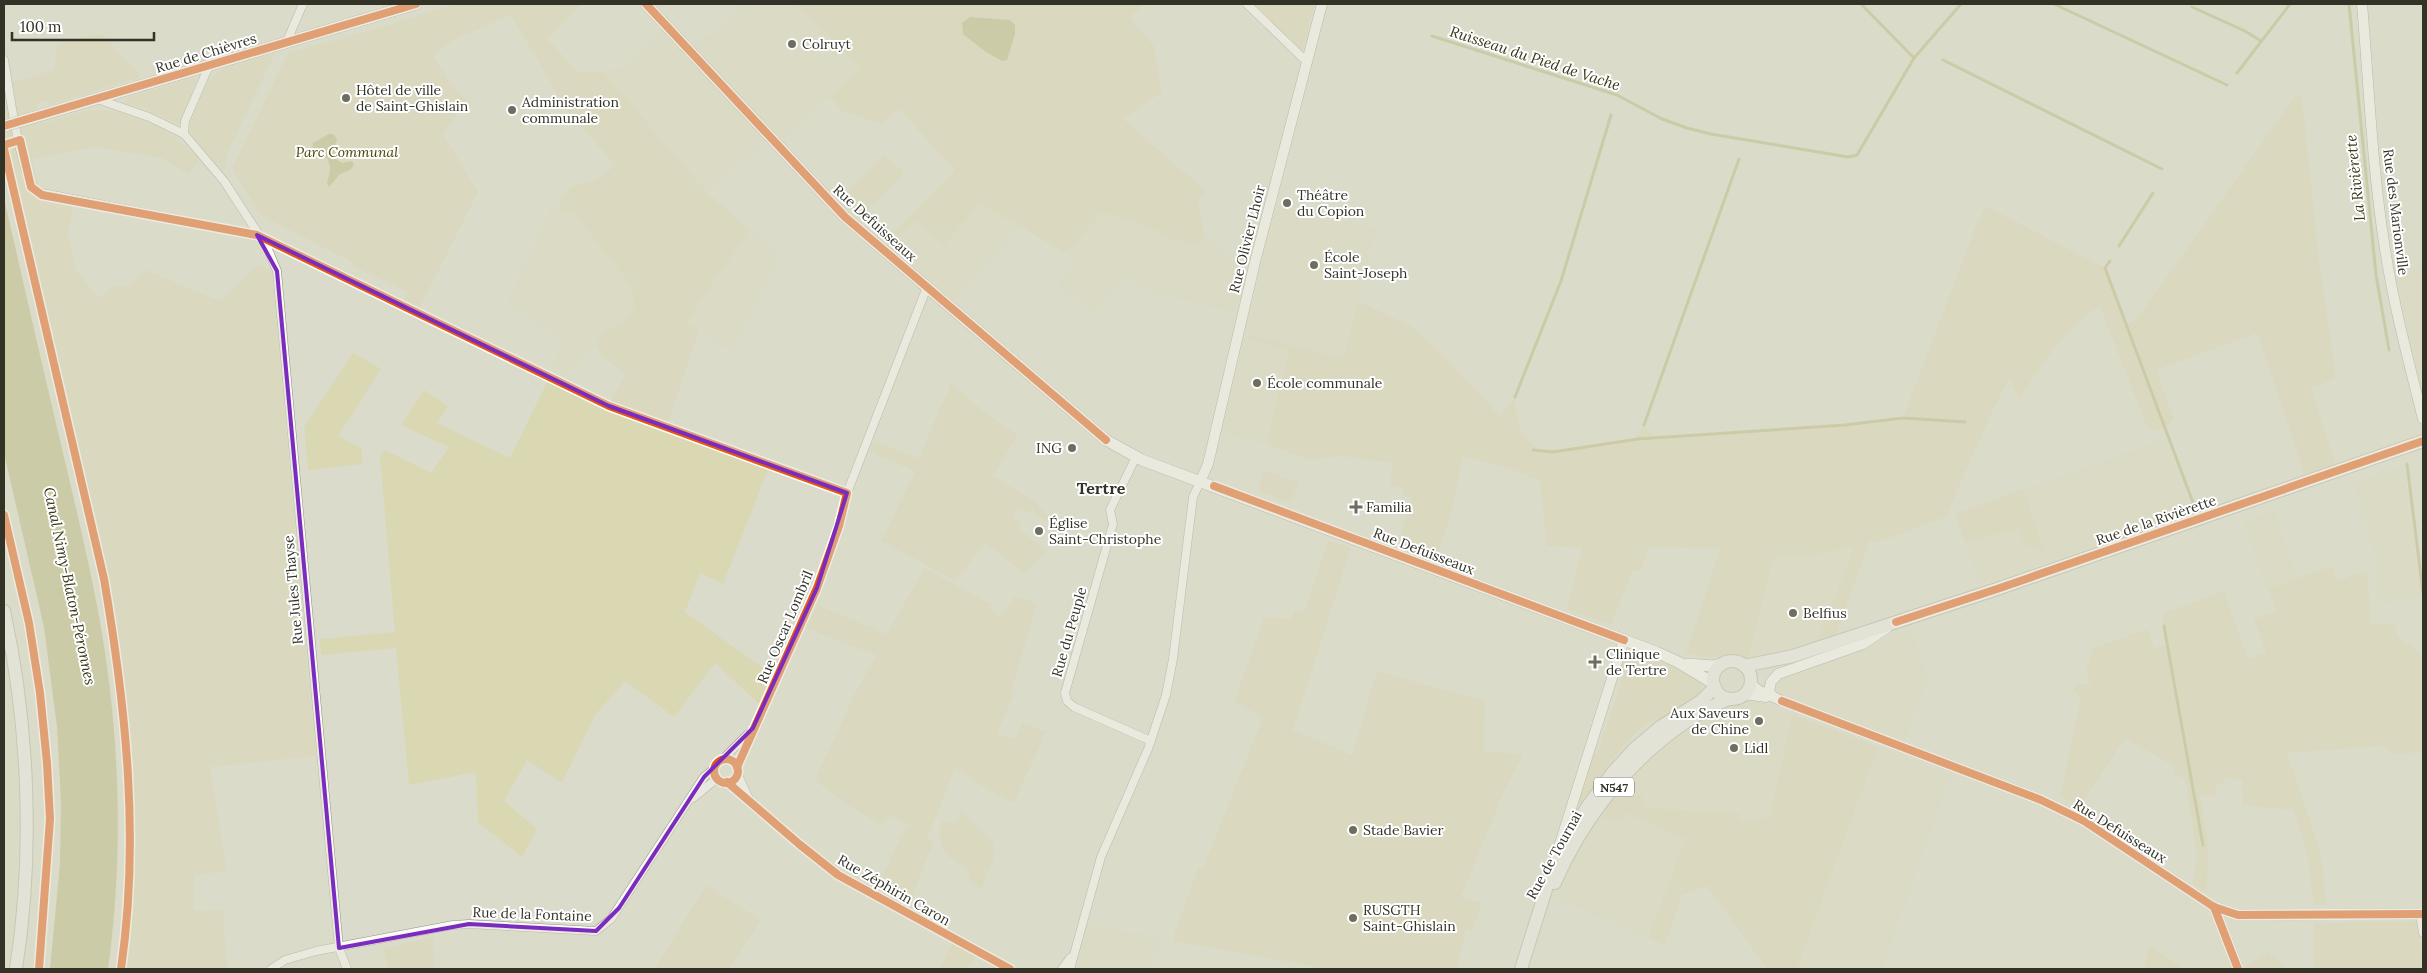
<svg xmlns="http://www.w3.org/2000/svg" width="2427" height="973" font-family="Lora,serif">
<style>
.built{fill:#dbdabf}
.green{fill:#d9d8b3}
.water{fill:#bab87d}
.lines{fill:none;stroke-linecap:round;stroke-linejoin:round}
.stream{stroke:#bab87d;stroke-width:3}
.minor-casing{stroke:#929286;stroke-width:9}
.tertiary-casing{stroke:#929286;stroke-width:11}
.secondary-casing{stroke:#929286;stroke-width:12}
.primary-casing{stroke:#b0af9d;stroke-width:14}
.minor{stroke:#fafaf7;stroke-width:8}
.tertiary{stroke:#fafaf7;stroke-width:10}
.secondary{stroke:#fafaf7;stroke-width:11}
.primary{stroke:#edece4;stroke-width:12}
.secondary-bridge-casing{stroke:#929286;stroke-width:12;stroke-linecap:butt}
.secondary-bridge{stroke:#fafaf7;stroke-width:11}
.cycleway-casing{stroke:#fff;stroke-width:11}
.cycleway{stroke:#e8590c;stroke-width:8}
.marked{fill:none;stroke:#7b2cbf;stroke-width:4;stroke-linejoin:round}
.poi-dot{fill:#6d6d60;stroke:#fff;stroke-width:2}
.labels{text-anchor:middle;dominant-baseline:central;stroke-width:4;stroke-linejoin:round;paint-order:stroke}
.shield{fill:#fff;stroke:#707068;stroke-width:1}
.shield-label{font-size:12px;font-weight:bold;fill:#323227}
.poi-label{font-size:14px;fill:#323227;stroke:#fff;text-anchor:start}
.street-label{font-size:14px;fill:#323227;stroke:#fff}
.park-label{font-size:14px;font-style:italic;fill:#484506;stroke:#fff}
.water-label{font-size:15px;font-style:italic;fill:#393715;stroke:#fff}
.quarter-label{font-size:16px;font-weight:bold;fill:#323227;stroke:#fff}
</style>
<rect width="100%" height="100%" fill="#dbdbcb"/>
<g class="built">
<polygon points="742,4 796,4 860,68 781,142 693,46 707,35 709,37"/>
<polygon points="663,32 764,140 708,193 603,72 624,66"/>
<polygon points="981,204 1020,226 954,301 889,247 917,221 944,245"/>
<polygon points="1275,204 1376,228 1344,358 1244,333"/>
<polygon points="551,206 575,215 632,287 635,307 624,321 607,329 568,376 551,367 560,350 559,339 507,303"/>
<polygon points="1102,213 1147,226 1175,240 1195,244 1205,237 1244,270 1249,271 1239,313 1153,293 1126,275 1093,314 1058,283 1076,262 1066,253"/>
<polygon points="750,230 780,256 731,351 686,324"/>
<polygon points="2423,265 2423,400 2399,307 2393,274"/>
<polygon points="1243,339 1289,350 1266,444 1219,432"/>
<polygon points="2165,439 2193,514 2048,561 1981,586 1955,514"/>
<polygon points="2403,467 2421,597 2380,604 2374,561 2374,550 2353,484"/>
<polygon points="2275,511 2297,578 2266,588 2243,521"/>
<polygon points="1855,546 1818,640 1756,660 1745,658 1774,555 1799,558"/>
<polygon points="1911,629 1928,680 1904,742 1780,693 1779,683 1782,679"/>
<polygon points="4,648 17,761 18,823 16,893 8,969 4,969"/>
<polygon points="1747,699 1763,702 1792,714 1770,816 1686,836 1648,938 1552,897 1585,833 1608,797 1657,747 1713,711"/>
<polygon points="1878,747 1951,774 1882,969 1797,969"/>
<polygon points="1084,923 1162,938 1147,969 1073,969"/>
</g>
<g class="green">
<path d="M453,4H581L547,39L579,72H603L708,193L750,230L686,323L699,331L668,422L610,402L626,374L602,356L596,342L608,329L624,321L634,307L632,287L575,215L559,209C564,178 583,189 603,175C607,173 611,168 615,165L568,112L511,15L451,41L434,57L451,85L467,100L455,107L458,112L443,134L478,192L420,307L404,300L407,292L351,265L352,262L260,215L232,168L288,53L376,29Z"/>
<polygon points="796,4 1144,4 1130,18 1154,46 1162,92 1123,119 1206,191 1198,200 1205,237 1195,244 1174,240 1147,226 1102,213 1066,253 981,204 944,245 917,221 892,244 887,238 955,170 899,109 881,124 842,111 830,97 860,68"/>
<polygon points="1251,4 1315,4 1302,53"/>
<path d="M101,33L139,73V78L49,105L48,100L37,103L41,124L87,110L115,111L162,127L200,159L189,174L161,158L95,147L32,159L43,200L73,207L68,235L76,269L98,298L112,286H129L146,270L220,301L257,265L272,271L316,756L210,767L227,871L195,875L193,911L223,910L227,969H126C144,833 129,698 105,564L4,134V41L14,82L54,70L57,47L60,44Z"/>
<path d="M275,53L227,154L224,173L192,137C187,127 192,118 196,108C200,100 202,90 208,83C222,62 253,59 275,53Z"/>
<polygon points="194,77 196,81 179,125 144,108 126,104 124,99"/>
<path d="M2295,96L2302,97L2318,250L2336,378L2311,388L2336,465L2305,476L2257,333L2156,370L2174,419L2162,431L2148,429L2100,307C2068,322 2039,370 2019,399L2010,380L2011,375L1990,416L1946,517L1878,542L1870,541L1836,634L1818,640L1854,547L1799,558L1774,556L1748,660C1725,653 1709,661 1686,653L1720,549L1648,547L1641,572L1633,570L1611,625L1567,609L1582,548L1547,546L1540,481L1502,466L1463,457L1450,518L1436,560L1397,546L1412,498L1402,495L1403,488L1390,486L1392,463L1341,456L1309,460L1266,444L1289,350L1248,340L1249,335L1344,358L1358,301L1409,325L1439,351L1500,416L1515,397C1515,423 1524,450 1553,452L1634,440L1644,425L1655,438L1845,425L1903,418L1975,228L1986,206L2105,268L2127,324L2136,320Z"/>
<polygon points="885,154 904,173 860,217 841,199"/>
<polygon points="353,353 381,369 338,436 361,448 363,464 308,470 304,427"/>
<polygon points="548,380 769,467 723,584 700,573 685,612 760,666 772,672 759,704 715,663 674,717 625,681 595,715 562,783 527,760 504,801 537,829 522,857 478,822 476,772 409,785 396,648 321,655 320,639 395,632 380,456 385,450 431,473 449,447 401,425 424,390 448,406 437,423 510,458"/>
<polygon points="951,383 988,415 1018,435 993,476 1033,500 1050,518 1047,522 1031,509 1028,514 1019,508 1013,512 1013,517 1021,523 1018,528 1047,551 1024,573 985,543 956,581 881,541 915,471 870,452 874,441 919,458"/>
<polygon points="1263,470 1299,483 1291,503 1258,491"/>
<polygon points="2023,489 2046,556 2023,542 2018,529 1965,543 1955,514"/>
<polygon points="1328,540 1351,548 1293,730 1352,755 1377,671 1485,701 1484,751 1523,754 1503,794 1461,897 1482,903 1472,931 1466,930 1457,969 1311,969 1312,966 1173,941 1177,925 1199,867 1203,868 1263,717 1234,702 1264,617 1291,619 1294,610 1304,612"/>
<polygon points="2332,566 2337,581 2359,573 2367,573 2371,624 2394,623 2398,637 2422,654 2423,751 2398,755 2380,746 2287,753 2318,844 2323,869 2326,905 2314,905 2308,859 2294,810 2243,805 2242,780 2224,778 2224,784 2216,783 2215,796 2200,795 2208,842 2207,893 2193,884 2197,855 2185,779 2173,773 2176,767 2125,739 2080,806 2060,796 2081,697 2074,692 2075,684 2090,684 2086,672 2093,648 2148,629 2154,648 2166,645 2162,614 2224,591 2248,659 2266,652 2254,619 2277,610 2268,588"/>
<polygon points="924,568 992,604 989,607 999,617 1015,596 1037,603 1011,692 1015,692 997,733 1015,740 1023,722 1046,732 1014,803 974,782 975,779 955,769 927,839 934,842 908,906 877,889 902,834 910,825 888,815 882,825 846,804 815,780 854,695 876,655 806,628 817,605 887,634"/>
<path d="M1636,655C1669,666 1739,677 1676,714C1667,719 1655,718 1647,724C1623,740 1599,780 1581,803L1577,801L1594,749L1597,754L1624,673L1620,668C1623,659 1627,657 1636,655Z"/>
<path d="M1792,714L1878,747L1797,969H1767L1707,886L1682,895L1665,945L1648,938L1686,836L1681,838L1625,813L1622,820L1606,819C1594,799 1629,796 1641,795L1647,808L1739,813L1741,822L1770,816Z"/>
<path d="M961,810L993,841L994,857L981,889L971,884L967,867C945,859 933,844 943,820L955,824Z"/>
<polygon points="706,885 761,920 729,969 655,969"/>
<polygon points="2416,921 2423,955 2423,969 2314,969 2314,923"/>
<polygon points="433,936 434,969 388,969 383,949"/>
<polygon points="953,943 976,955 967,969 940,969"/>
<polygon points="2149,946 2185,969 2144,969"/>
<polygon points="2268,952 2288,969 2243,969 2243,968"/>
</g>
<g class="water">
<polygon points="970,17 1010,20 1015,25 1015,34 1007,60 1002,61 986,52 963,34 962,23"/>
<path d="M329,134H333L337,139L334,150L336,159L342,163L352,161L354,165L350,170L340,174L329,187L327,184C329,173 333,169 327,158L312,155L313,143Z"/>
<path d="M4,198C22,277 40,356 59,436C73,496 88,556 99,616C120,731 124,854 108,969H50L60,864L61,802L57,727L44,627L4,453Z"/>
</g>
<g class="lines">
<g class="stream">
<polyline points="1861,4 1914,58"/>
<polyline points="2054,4 2227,85"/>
<polyline points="2349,4 2376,275 2389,350"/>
<polyline points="2192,7 2245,31 2261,41"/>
<polyline points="1432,36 1617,95 1662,119 1687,128 1711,134 1848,157 1857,155 1914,58 1961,4"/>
<polyline points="1943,60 2162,169"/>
<polyline points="2237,73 2290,4"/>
<polyline points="2119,246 2153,193"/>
<polyline points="2110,261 2105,268 2195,508"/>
<polyline points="1515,397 1561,281 1611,115"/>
<polyline points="1644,425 1739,159"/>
<polyline points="1533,450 1553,452 1638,439 1845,425 1903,418 1965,422"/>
<polyline points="2407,464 2423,593"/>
<polyline points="2164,626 2203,845"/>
</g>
<defs>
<g id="minor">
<polyline points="1247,4 1306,61"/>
<polyline points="286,43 303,4"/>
<path d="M4,60C9,87 20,177 37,192L257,235L609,406L847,493"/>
<polyline points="209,66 185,121 184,134 224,181 267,247 277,271 339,948 347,969"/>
<polyline points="97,99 149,117 184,134"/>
<polyline points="1136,457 1110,510 1113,524 1065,693 1067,701 1074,707 1151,741"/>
<polyline points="723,759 747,735"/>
<circle cx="726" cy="771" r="12"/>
<polyline points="737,767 817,588 839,526 847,493 927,287"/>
<polyline points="737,773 749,799"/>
<polyline points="727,782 799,844 838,875 1010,969"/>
<polyline points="693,798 714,781 720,780"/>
<polyline points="2420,914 2423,933"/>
<polyline points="271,969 285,960 316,951 453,925 469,924 596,931 611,919 704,777 715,768"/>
<polyline points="1062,969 1070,958"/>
<polyline points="1070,969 1101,857 1148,749 1166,695 1173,659 1193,497 1200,482"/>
</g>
<g id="tertiary">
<path d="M2362,4C2369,85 2372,168 2385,249C2394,307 2409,363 2423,419"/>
<polyline points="1200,482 1208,464 1255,262 1322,4"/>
<polyline points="1750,683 1758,690 1782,701 2041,800 2084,821 2214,907 2238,915 2423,914"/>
<polyline points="1745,694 1766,697"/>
<polyline points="1772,696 1769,691 1771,682 1778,674 1863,644 1887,628"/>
<polyline points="1557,853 1624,640"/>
<polyline points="2214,907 2238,969"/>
</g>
<g id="secondary">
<polyline points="646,4 845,217 1106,440 1142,460 1656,652 1678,662 1713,683"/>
<polyline points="32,118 416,4"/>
<polyline points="1688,664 1713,666 1723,664"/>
</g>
<g id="primary">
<path d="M4,611C29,724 34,854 16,969"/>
<circle cx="1732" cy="680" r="19"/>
<polyline points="1744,666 1793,656 1997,589 2423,441"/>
<path d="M1555,883C1583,818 1630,759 1689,720C1702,712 1715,703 1730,699"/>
<polyline points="1521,969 1554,864 1587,807 1613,772 1635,748 1660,727 1701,701 1715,687"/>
</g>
</defs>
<use href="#minor" class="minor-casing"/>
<use href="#tertiary" class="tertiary-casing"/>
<use href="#secondary" class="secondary-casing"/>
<use href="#primary" class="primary-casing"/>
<use href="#minor" class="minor"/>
<use href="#tertiary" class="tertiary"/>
<use href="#secondary" class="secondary"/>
<use href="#primary" class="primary"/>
<defs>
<polyline id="secondary-bridge" points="4,126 32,118"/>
</defs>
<use href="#secondary-bridge" class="secondary-bridge-casing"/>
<use href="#secondary-bridge" class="secondary-bridge"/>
<defs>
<g id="cycleway">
<polyline points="646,4 845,217 1106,440"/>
<polyline points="4,126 416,4"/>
<polyline points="4,145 20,140 31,187 42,195 257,235 609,406 847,493 839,526 817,588 737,767"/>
<path d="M4,149L104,579C126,708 140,839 121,969"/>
<polyline points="1214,486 1624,640"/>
<polyline points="4,515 29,623 40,693 47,763 50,819 39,969"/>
<polyline points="1896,622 1997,589 2423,441"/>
<polyline points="1782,701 2041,800 2084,821 2214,907 2238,915 2423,914"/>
<circle cx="726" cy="771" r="12"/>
<polyline points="727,782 799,844 838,875 1010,969"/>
<polyline points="2214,907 2238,969"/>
</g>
</defs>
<use href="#cycleway" class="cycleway-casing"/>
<use href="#cycleway" class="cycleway"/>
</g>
<path d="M0 0H2427V973H0ZM257,235L609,406L847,493L817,588L753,728L704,777L619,908L596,931L469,924L339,948L277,271Z" fill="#dbdbcb" fill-opacity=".55" fill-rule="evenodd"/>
<path class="marked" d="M257,235L609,406L847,493L817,588L753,728L704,777L619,908L596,931L469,924L339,948L277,271Z"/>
<g class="poi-dot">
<circle cx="792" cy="44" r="5"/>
<circle cx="346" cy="98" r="5"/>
<circle cx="512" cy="110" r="5"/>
<circle cx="1287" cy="203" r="5"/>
<circle cx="1314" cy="265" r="5"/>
<circle cx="1257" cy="383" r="5"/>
<circle cx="1072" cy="448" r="5"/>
<path d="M1353.5 499.5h5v5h5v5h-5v5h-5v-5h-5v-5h5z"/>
<circle cx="1039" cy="531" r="5"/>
<circle cx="1793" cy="613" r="5"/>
<path d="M1592.5 654.5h5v5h5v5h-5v5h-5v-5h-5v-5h5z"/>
<circle cx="1759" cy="721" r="5"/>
<circle cx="1734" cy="748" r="5"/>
<circle cx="1353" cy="830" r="5"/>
<circle cx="1353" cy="918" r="5"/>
</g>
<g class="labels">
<rect class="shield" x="1594" y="777.5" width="40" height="19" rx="4"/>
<g class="shield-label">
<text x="1614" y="787">N547</text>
</g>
<g class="poi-label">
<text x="802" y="44">Colruyt</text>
<text x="356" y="90">Hôtel de ville<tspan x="356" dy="16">de Saint-Ghislain</tspan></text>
<text x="522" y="102">Administration<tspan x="522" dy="16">communale</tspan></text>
<text x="1297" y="195">Théâtre<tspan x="1297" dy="16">du Copion</tspan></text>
<text x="1324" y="257">École<tspan x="1324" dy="16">Saint-Joseph</tspan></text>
<text x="1267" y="383">École communale</text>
<text x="1062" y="448" text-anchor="end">ING</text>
<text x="1366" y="507">Familia</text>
<text x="1049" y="523">Église<tspan x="1049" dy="16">Saint-Christophe</tspan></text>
<text x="1803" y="613">Belfius</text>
<text x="1606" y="654">Clinique<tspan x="1606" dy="16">de Tertre</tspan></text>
<text x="1749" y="713" text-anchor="end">Aux Saveurs<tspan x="1749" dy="16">de Chine</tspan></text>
<text x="1744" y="748">Lidl</text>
<text x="1363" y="830">Stade Bavier</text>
<text x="1363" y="910">RUSGTH<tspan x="1363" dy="16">Saint-Ghislain</tspan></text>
</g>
<g class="street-label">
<text transform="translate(206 53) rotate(-17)">Rue de Chièvres</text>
<text transform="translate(2396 212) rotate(83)">Rue des Marionville</text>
<text transform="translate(875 223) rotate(42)">Rue Defuisseaux</text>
<text transform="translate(1247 239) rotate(-76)">Rue Olivier Lhoir</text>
<text transform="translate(2156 520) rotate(-19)">Rue de la Rivièrette</text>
<text transform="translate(1424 551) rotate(21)">Rue Defuisseaux</text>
<text transform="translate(293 590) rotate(-95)">Rue Jules Thayse</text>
<text transform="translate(785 627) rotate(-67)">Rue Oscar Lombril</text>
<text transform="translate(1069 632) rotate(-74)">Rue du Peuple</text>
<text transform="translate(2120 831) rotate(32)">Rue Defuisseaux</text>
<text transform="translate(1554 855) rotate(-61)">Rue de Tournai</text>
<text transform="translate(894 890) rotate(30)">Rue Zéphirin Caron</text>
<text transform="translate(532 914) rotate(2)">Rue de la Fontaine</text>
</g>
<g class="park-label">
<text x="347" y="152">Parc Communal</text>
</g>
<g class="water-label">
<text transform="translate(1535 58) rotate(18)">Ruisseau du Pied de Vache</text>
<text transform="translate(2355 178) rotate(-96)">La Rivièrette</text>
<text transform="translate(70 586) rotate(78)">Canal Nimy-Blaton-Péronnes</text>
</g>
<g class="quarter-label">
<text x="1101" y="488">Tertre</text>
</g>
</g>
<rect width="2427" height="973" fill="none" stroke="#323227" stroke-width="10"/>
<path d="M12 32v8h142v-8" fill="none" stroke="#323227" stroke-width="2.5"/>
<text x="20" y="32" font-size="15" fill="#323227" stroke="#ffffff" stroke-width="4" paint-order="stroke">100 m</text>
</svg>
